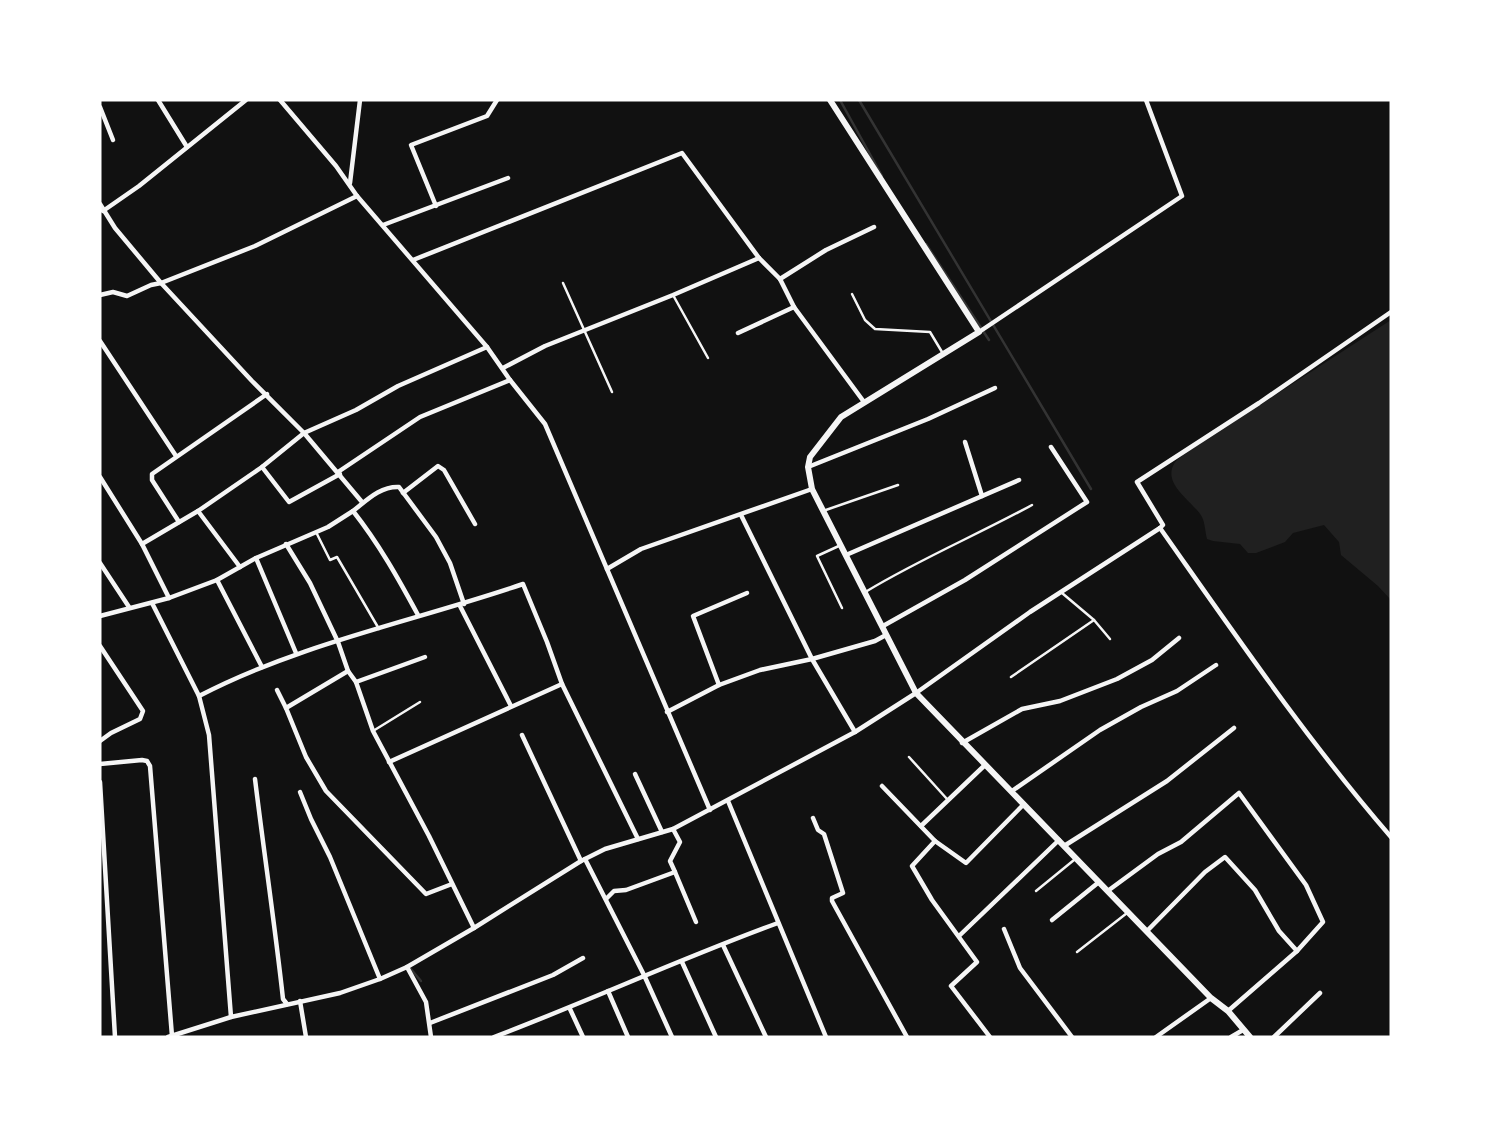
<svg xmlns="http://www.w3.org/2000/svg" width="1491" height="1137" font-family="Cabin,sans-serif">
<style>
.green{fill:#202020}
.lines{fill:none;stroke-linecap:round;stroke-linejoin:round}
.stream{stroke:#333;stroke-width:2.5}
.service{stroke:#f5f5f5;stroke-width:2.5}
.minor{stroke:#f5f5f5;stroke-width:4.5}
.tertiary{stroke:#f5f5f5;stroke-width:6}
</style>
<rect width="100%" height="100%" fill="#111"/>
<path class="green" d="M1391,320V600L1378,586L1341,555L1339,542L1324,525L1293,533L1285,542L1256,553H1248L1240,544L1213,541L1207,539C1205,531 1205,523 1202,517C1194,502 1162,485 1174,464C1177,458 1187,453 1192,449Z"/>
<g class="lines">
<g class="stream">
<polyline points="840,100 882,176"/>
<polyline points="859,100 1091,489"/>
<polyline points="926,244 989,340"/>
<polyline points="410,968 421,981"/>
</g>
<g class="service">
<polyline points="563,283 612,392"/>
<polyline points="852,294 865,320 875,329 930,332 942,352"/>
<polyline points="673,295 708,358"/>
<polyline points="823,511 898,485"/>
<polyline points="316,532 330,560 337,557 379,629"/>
<polyline points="841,545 817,556 842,608"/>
<path d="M867,591C920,559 977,535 1032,505"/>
<polyline points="1062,593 1094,620 1110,639"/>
<polyline points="1011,677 1094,620"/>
<polyline points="373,731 420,702"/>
<polyline points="909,757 947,799"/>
<polyline points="1036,891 1074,860"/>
<polyline points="1077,952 1127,913"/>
</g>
<g class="minor">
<polyline points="158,100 187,147"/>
<polyline points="280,100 336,166 357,196 487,347 510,380 545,424 710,810"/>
<polyline points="100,107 113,140"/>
<polyline points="350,183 360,100"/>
<polyline points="100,204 115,228 161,283 252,381 304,433 362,502"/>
<polyline points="436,206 411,145 487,116 497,100"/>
<polyline points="103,211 139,186 246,100"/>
<polyline points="383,225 508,178"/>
<polyline points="413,260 682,153 759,258 780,279 794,307 864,402"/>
<polyline points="780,279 826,250 874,227"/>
<polyline points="100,295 113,292 127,296 151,285 161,283 255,246 357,196"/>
<polyline points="979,332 1182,196 1146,100"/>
<polyline points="738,333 794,307"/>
<polyline points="100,341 176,456"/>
<polyline points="503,368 545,346 673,295 759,258"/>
<polyline points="965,442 982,496"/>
<polyline points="262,467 289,502 340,474"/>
<polyline points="808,467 928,419 995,388"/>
<polyline points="338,472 420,417 510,380"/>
<polyline points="100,477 142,544 169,598"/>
<polyline points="403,493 438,466 444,470 475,524"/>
<polyline points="198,511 240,567"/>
<polyline points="741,515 812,659 855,732"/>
<polyline points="179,522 152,480 152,474 267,394"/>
<path d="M1160,528C1234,633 1307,740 1391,837"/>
<polyline points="1160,528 1163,525 1137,482 1259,403 1391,312"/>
<polyline points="142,544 198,511 262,467 304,433 356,410 398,386 487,347"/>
<polyline points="286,544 310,583 338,642 348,671 356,682 373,731 429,836 474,928"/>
<polyline points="846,555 1019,480"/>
<polyline points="256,558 296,653"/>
<polyline points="100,563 129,607"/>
<polyline points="607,569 641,549 812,489"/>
<polyline points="217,580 262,667"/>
<polyline points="152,603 199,696 209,735 231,1017"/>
<polyline points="460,606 511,706"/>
<path d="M418,615C398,578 379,544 353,511C366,501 380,486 399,487L436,537L450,563L464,604"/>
<polyline points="100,616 169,598 217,580 256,558 328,527 353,511"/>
<polyline points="883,626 965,580 1087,502 1051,447"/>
<polyline points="100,646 143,711 140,719 111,733 100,741"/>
<polyline points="348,671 286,708 306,757 326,791 426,894 452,884"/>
<polyline points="356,682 425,657"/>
<polyline points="719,685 693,616 747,593"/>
<polyline points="277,690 286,708"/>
<path d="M199,696C301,643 415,621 523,584L547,642L562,684L638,839"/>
<polyline points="667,712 719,685 760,670 812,659 875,641 886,635"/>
<polyline points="522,735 581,861"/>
<polyline points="962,743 1022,709 1060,701 1117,679 1152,660 1179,638"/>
<polyline points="389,762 562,684"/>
<polyline points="100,764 142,760 147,761 150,766 172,1036"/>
<polyline points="635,774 662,832"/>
<path d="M255,779C264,853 275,926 283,999L287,1004"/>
<polyline points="100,782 115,1037"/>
<polyline points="882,786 935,841 912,866 932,900 977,962 951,986 990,1037"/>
<polyline points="1012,791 1100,730 1141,707 1177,691 1216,665"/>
<polyline points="300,792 311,819 330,857 380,979"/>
<polyline points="728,801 826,1037"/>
<polyline points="813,818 818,830 824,834 843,893 832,898 832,901 907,1037"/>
<polyline points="921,826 985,765"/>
<polyline points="935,841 966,863 1024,804"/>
<polyline points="1064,846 1167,781 1234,728"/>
<polyline points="585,859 644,975 672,1037"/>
<polyline points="675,872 696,922"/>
<polyline points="1109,890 1158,854 1181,842 1239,793 1306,885 1323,922 1297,951 1228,1011"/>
<polyline points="606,899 614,891 626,890 675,872 670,861 680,842 673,829"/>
<polyline points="1052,920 1099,882"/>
<polyline points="1004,929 1020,968 1072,1037"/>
<polyline points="1147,931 1205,872 1225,857 1255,890 1279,931 1297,951"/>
<polyline points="959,936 1059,840"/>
<polyline points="723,945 766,1037"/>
<polyline points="682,962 716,1037"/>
<polyline points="407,967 426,1002 431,1037"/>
<polyline points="608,991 628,1037"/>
<polyline points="300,1001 306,1037"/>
<polyline points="570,1009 583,1037"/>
<polyline points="430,1023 553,975 583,958"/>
<polyline points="168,1037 231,1017 340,993 380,979 407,967 474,928 581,861 605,849 673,829 855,732 916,693 1030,612 1160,528"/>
<path d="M494,1037C589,1001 682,958 778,923"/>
<polyline points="1156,1037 1211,998"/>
<polyline points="1231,1037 1243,1030"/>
<polyline points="1274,1037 1320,993"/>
</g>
<polyline class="tertiary" points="830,100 979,332 841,417 810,457 808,467 812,489 916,693 1211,998 1228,1011 1250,1037"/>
</g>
<rect width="1491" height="1137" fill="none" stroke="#ffffff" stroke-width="203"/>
</svg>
